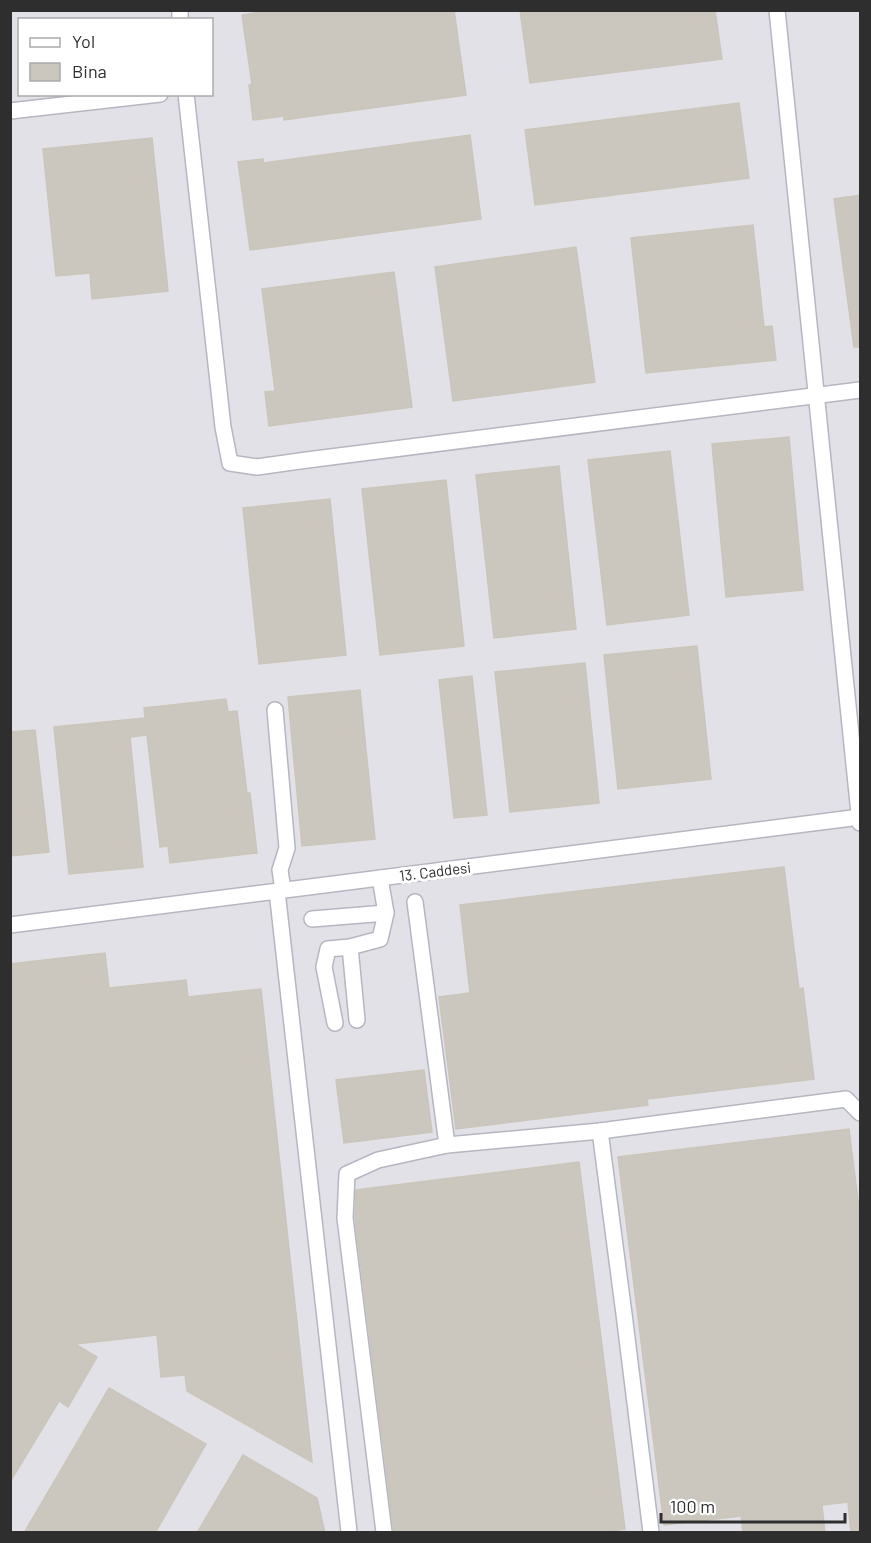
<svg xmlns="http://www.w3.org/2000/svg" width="871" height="1543" font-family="Barlow,sans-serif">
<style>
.industrial{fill:#e3e1e8;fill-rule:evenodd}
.building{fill:#cbc7bf;stroke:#cbc5ba;stroke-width:1.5}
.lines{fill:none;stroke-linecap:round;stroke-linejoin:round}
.minor-casing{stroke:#b4b7c1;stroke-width:18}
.minor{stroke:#fff;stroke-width:15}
.labels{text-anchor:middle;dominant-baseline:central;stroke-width:6;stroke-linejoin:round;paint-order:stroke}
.street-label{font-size:15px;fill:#2e2e2e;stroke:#fff}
</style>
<rect width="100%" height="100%" fill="#efe9e1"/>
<path class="industrial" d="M11,11H860V1532H11ZM20,20H212V94H20Z"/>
<g class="building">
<polygon points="272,10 454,10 466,95 284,120 284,116 253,120 249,85 252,85 242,15"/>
<polygon points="520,10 715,10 722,59 530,83"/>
<polygon points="739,103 749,178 535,205 525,130"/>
<polygon points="470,135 481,219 250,250 238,162 263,159 263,163"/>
<polygon points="152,138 168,291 92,299 90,273 56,276 43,149"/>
<polygon points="861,195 861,347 854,347 834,199"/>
<polygon points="753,225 764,327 772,326 776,360 646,373 631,238"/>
<polygon points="576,247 595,382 453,401 435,267"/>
<polygon points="394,272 412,407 269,426 265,392 275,391 262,289"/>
<polygon points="789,437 803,590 726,597 712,444"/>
<polygon points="670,451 689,615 607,625 588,460"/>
<polygon points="559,466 576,629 494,638 476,475"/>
<polygon points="446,480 464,646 380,655 362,489"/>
<polygon points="330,499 346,655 259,664 243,508"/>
<polygon points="697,646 711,779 618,789 604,655"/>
<polygon points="585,663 599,803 510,812 495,672"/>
<polygon points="472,676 487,815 454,818 439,680"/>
<polygon points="360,690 375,839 302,846 288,697"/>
<polygon points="226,699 228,712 237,711 247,793 250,793 257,853 170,863 168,846 160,847 147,735 130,737 143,867 69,874 54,727 145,718 144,708"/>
<polygon points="35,730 49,852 10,856 10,732"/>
<polygon points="784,867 799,989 803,988 814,1079 647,1099 648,1105 456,1129 439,997 470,993 460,905"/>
<polygon points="105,953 109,988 186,980 188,997 261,989 312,1462 187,1391 185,1375 161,1377 157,1335 75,1344 97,1357 68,1407 59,1401 10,1482 10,964"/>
<polygon points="424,1070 432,1132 344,1143 336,1080"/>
<polygon points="849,1129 861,1224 861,1533 851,1533 848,1502 822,1505 825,1533 743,1533 741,1516 664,1525 618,1157"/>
<polygon points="579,1162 625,1529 598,1533 394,1533 355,1218 356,1190"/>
<polygon points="109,1388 206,1444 155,1533 24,1533"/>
<polygon points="243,1455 317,1498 325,1533 197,1533"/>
</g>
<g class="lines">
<defs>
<g id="minor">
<polyline points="180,10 180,20"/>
<polyline points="777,10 860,823"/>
<polyline points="186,94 223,427 230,463 257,467 307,460 860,390"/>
<polyline points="10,111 160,94"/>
<polyline points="275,710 287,848 280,870 283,890"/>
<polyline points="277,891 349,1532"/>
<polyline points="415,902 447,1145"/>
<polyline points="312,919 386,913"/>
<polyline points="10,925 860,817"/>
<polyline points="350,947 357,1020"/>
<polyline points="335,1023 324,967 328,949 350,947 380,939 386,913 380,878"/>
<polyline points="600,1131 624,1314 651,1532"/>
<polyline points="384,1532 345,1218 347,1174 378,1160 447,1145 600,1131 846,1099 860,1113"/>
</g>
</defs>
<use href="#minor" class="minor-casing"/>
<use href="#minor" class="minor"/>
</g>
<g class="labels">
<g class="street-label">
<text transform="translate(435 871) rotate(-7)">13. Caddesi</text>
</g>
</g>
<rect width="871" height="1543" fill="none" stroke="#2e2e2e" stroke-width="24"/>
<rect x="18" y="18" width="195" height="78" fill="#ffffff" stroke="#ababab" stroke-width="1.5"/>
<rect x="30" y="38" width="30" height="9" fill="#ffffff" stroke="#ababab" stroke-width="1.5"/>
<text x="72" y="48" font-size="18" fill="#2e2e2e">Yol</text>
<rect x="30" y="63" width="30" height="18" fill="#cbc7bf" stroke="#ababab" stroke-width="1.5"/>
<text x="72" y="78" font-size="18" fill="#2e2e2e">Bina</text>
<path d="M661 1513v9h184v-9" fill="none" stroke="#2e2e2e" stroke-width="3"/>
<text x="670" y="1513" font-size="18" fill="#2e2e2e" stroke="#ffffff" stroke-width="4.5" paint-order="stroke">100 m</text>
</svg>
